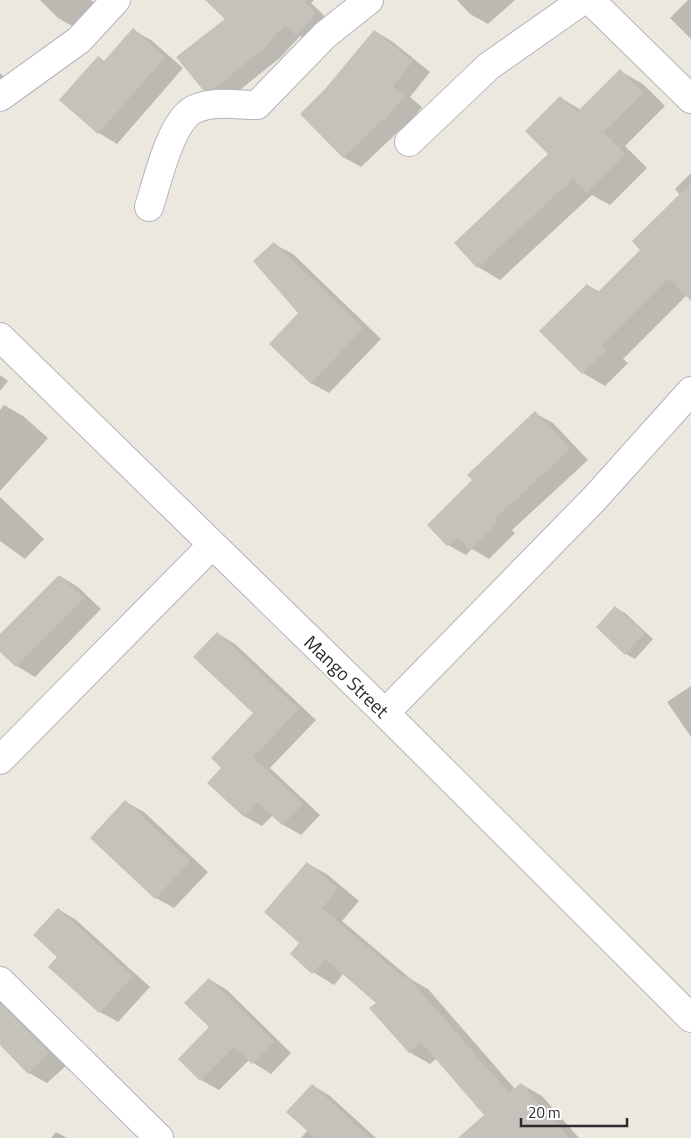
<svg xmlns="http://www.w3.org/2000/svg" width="691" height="1138" font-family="'Titillium Web',sans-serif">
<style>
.shadow{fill:#0003}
.building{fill:#c5c2bb}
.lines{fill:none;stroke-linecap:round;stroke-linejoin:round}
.minor-casing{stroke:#b3b4be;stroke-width:30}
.secondary-casing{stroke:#b3b4be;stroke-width:30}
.minor{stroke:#fff;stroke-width:28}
.secondary{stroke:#fff;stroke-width:28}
.labels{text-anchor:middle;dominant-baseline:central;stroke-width:4.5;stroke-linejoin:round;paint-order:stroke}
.street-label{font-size:19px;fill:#2c2c2c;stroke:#fff}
</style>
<rect width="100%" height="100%" fill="#ece8e0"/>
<g class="shadow">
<polygon points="40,0 91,0 98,6 76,28 58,18"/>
<polygon points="211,0 314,0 311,3 332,23 313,43 300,36 281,57 231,97 220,99 204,89 227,19"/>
<polygon points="457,0 515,0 488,24 470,14"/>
<polygon points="688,0 691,0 691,39 670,18"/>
<polygon points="133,30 151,40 183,68 117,144 99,133 61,100 98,58 105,61"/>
<polygon points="375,31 393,42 430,72 410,97 422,107 403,131 401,129 361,167 343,157 326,90"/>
<polygon points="620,71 643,84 665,106 625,146 647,168 610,205 592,195 500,280 478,267 550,154 561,98 581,110"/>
<polygon points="0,73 6,79 0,85"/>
<polygon points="691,173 691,294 689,293 623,359 628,363 605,386 583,373 587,285 600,292 642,250 680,195 675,189"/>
<polygon points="274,244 293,254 381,339 329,393 311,383 300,313"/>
<polygon points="0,375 8,381 0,391"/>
<polygon points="4,405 23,416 48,438 0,491 0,410"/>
<polygon points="535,413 553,423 588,460 512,530 515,533 489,559 472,549 466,555 448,545 473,480"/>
<polygon points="0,497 44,539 25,559 0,541"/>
<polygon points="60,576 78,587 101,609 35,677 17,666 0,650 0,636"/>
<polygon points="616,608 625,613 653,639 635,659 626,654"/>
<polygon points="217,633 235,644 316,720 270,768 320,815 301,835 282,824 273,815 262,826 244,816 223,767 255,713"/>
<polygon points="691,686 691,737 667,702"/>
<polygon points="126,802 144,812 208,872 174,908 156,898"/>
<polygon points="307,863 328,875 359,901 342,921 412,980 428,989 515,1089 521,1084 542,1096 579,1138 485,1138 485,1115 436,1059 430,1064 409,1052 377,1003 344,973 334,985 313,972 301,943"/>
<polygon points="58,909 76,920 150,987 118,1022 100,1012 59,956"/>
<polygon points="209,979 227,990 291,1053 271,1074 249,1060 219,1090 201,1080 210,1027"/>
<polygon points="0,986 68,1064 47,1083 29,1073 0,1043"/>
<polygon points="312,1085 330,1096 376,1138 301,1138 308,1130"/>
<polygon points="56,1132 67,1138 51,1138"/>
</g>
<g class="building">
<polygon points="205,0 307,0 305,2 316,13 296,35 285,25 264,48 214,89 203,90 176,57 225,19"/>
<polygon points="133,28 165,57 98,134 59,100 98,56 104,61"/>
<polygon points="374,30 413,61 393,86 405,96 384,121 382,120 343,158 300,114 325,89"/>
<polygon points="620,69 643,93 603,132 625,154 587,193 573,179 477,268 454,243 548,154 525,131 560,96 577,112"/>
<polygon points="691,183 691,301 669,278 602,345 607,350 582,374 539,331 587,284 597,293 640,250 632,241"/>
<polygon points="274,242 363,328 311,384 269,344 298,313 253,261"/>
<polygon points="535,411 570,449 495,519 498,522 470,550 457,537 447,546 427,525 472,480 467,475"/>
<polygon points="59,575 84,598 16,667 0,652 0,634"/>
<polygon points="615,606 645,633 625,655 596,627"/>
<polygon points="217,632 299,709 253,757 303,804 282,825 257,802 244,817 207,783 221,768 211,758 253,713 193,657"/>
<polygon points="125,800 190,861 155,899 90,838"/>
<polygon points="307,862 338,888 322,908 404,978 407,976 509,1093 521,1083 570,1138 458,1138 484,1115 421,1042 409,1053 369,1008 376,1003 325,959 312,974 290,954 299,943 264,912"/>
<polygon points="58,908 133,976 99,1013 48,967 57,957 33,935"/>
<polygon points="209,978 274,1042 252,1064 234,1047 200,1081 178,1059 209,1027 184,1003"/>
<polygon points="0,1003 50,1053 28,1074 0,1045"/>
<polygon points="312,1084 370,1138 315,1138 286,1112"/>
</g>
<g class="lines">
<defs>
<g id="minor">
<polyline points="590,0 691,99"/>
<polyline points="0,97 79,40 116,0"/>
<polyline points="409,142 489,66 583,0"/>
<path d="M149,207C157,183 170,123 193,110C212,100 237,105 257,105L325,35L369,0"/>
<polyline points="385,713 595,498 691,391"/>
<polyline points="0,760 212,545"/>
<polyline points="0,981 159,1138"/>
</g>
<polyline id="secondary" points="0,337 385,713 691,1018"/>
</defs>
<use href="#minor" class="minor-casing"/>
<use href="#secondary" class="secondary-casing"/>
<use href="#minor" class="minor"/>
<use href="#secondary" class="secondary"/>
</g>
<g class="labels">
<g class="street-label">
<text transform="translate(347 676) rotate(44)">Mango Street</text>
</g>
</g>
<path d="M521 1118v8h106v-8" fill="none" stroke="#2c2c2c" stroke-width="2.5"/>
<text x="528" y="1118" font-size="15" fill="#2c2c2c" stroke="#ffffff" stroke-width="4" paint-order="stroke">20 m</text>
</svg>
